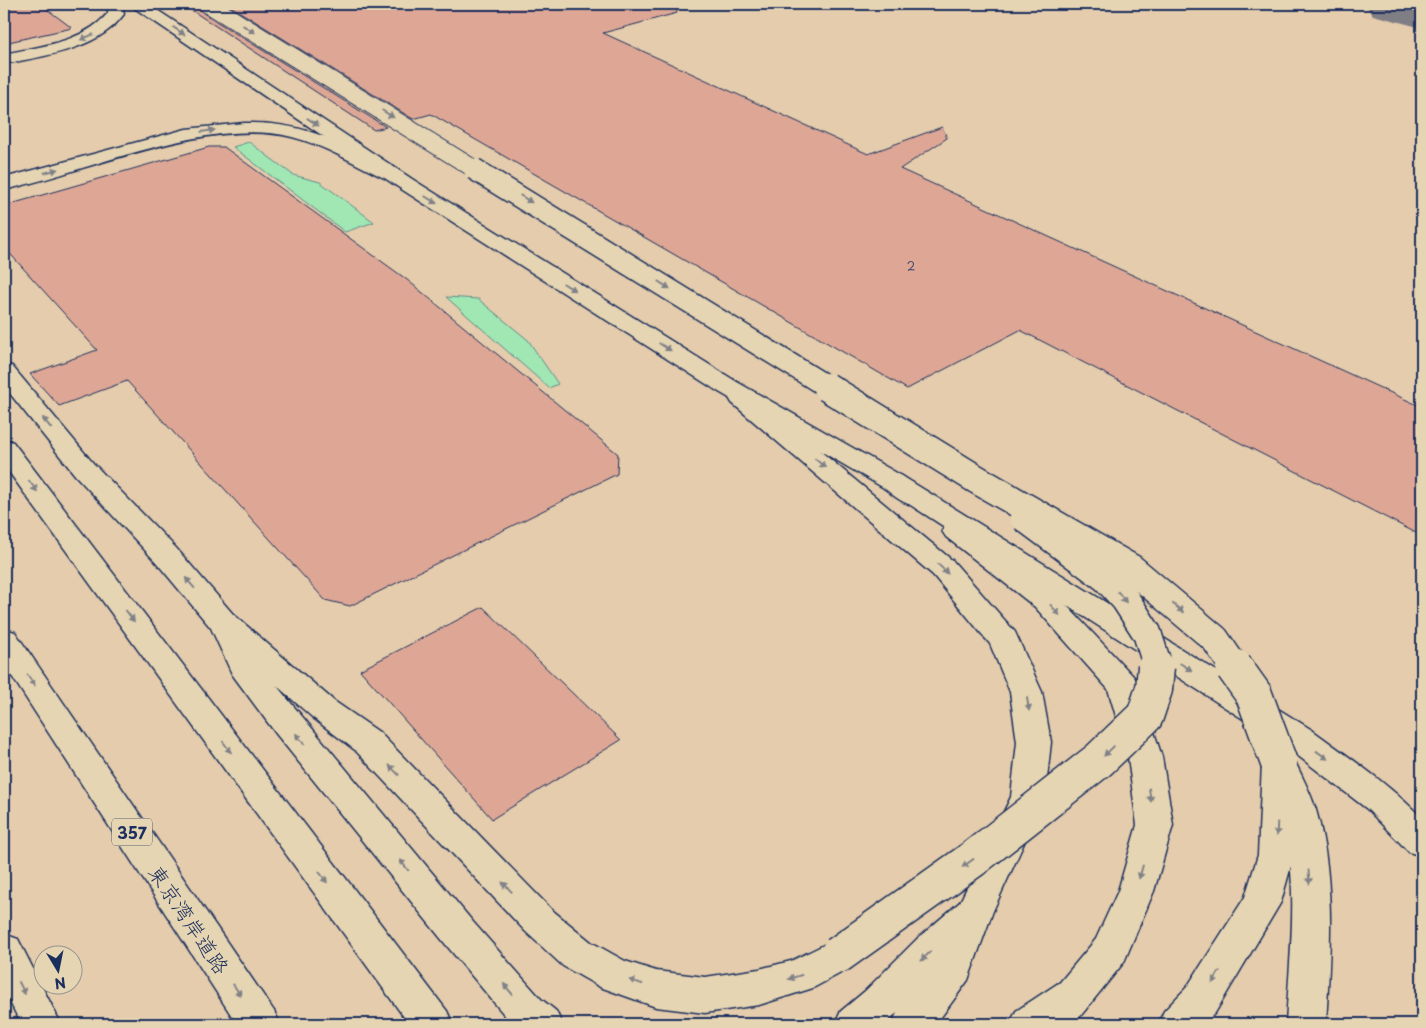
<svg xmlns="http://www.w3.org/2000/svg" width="1426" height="1028" font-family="'Playpen Sans','Klee One',sans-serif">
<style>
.green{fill:#a0e7b4;stroke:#5e8b89}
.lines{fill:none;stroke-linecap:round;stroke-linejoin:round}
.taxiway{fill:#807e85;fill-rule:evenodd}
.building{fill:#dea795;stroke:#1b2f5e}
.street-casing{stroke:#1b2f5e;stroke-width:3}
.secondary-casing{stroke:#1b2f5e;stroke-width:3}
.highway-casing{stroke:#1b2f5e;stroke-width:3}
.street{fill:#e6d5b2;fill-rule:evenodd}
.secondary{fill:#e6d5b2;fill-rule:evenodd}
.highway{fill:#e6d5b2;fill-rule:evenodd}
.street-bridge-far1-casing{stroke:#1b2f5e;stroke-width:31;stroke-linecap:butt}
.street-bridge-casing{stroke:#1b2f5e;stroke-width:39;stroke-linecap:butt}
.secondary-bridge-far3-casing{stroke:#1b2f5e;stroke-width:19;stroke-linecap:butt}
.secondary-bridge-far2-casing{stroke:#1b2f5e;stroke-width:24;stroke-linecap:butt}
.secondary-bridge-far1-casing{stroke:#1b2f5e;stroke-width:31;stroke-linecap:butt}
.secondary-bridge-casing{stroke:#1b2f5e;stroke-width:39;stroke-linecap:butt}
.street-bridge-far1{stroke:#e6d5b2;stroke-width:28}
.street-bridge{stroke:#e6d5b2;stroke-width:36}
.secondary-bridge-far3{stroke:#e6d5b2;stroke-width:17}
.secondary-bridge-far2{stroke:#e6d5b2;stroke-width:21}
.secondary-bridge-far1{stroke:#e6d5b2;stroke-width:28}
.secondary-bridge{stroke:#e6d5b2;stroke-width:36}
.oneway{fill:#808288}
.labels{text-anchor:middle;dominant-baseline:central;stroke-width:5;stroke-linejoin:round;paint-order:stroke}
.far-number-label{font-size:12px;fill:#4c4d6c}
.shield{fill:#e6d5b2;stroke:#586177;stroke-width:1}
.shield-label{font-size:16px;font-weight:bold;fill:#1b2f5e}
.near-street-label{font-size:21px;fill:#1b2f5e;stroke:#e6d5b2}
</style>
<rect width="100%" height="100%" fill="#e4ccac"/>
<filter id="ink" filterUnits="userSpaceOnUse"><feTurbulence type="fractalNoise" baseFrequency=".02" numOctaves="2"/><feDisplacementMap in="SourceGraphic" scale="10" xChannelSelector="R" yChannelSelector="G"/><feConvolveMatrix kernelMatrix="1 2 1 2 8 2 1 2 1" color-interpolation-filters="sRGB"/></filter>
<g filter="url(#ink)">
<g class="green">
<polygon points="249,142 293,175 320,182 374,222 345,232 233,147"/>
<polygon points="446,297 478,299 528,340 558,384 549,388"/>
</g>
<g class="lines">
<polygon class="taxiway" points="1365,4 1422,4 1422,28 1373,15"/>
</g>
<g class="building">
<polygon points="4,4 40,4 72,28 4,43"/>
<polygon points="182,4 198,4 203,13 386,127 374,130"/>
<polygon points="227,4 676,4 677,13 603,33 868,154 942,127 947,138 900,169 1422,407 1422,536 1020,330 907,389 431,114 413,119"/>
<polygon points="209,147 224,147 406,279 618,454 617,474 350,606 325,600 127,381 59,406 30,374 97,350 4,247 4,206"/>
<polygon points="483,607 621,740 492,819 360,670"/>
</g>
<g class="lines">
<defs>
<g id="street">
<path d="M108,4H122L124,14C98,50 44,56 4,64V54C40,46 83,43 108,13Z"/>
<path d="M244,123C305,121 342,144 396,169L399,173L396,177L389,179L382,177C353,163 324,145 292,137C209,116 87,172 4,190V178L186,129Z"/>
<polygon points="4,364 12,366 93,463 176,548 233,614 334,701 379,732 552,910 591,942 625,961 656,971 705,977 759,969 791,961 838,938 852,943 857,955 852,967 813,988 759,1005 705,1013 656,1007 600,987 563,966 526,932 355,750 312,717 276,685 473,922 541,999 556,1011 562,1024 512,1024 447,946 277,735 232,674 211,628 156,562 75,475 4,386"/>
<polygon points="741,391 750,393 953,561 1015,632 1042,692 1051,742 1045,797 993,911 968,980 936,1024 892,1024 897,1013 884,1024 835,1024 841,1011 865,991 917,939 960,902 1011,797 1017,742 1010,692 990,644 933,575 732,403 729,398 732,393"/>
</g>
<g id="secondary">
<path d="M131,4H148L412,179L737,382L902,476L924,492L928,498L924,504C906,508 897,498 884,488L719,392L398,187L133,7Z"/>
<polygon points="4,439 13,442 447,1011 453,1024 409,1024 4,465"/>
<polygon points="956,522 966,525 1055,593 1134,677 1139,685 1162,757 1173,825 1154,891 1124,962 1074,1024 1030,1024 1036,1011 1096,939 1118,891 1137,825 1128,757 1108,689 1035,607 946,537 942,531 946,525"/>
<polygon points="1279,750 1291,754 1296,763 1294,855 1281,902 1215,1013 1204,1024 1158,1024 1164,1011 1187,987 1245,897 1258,855 1262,763 1267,754"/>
</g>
<g id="highway">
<path d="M893,474L902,476L1312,730C1350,758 1389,784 1422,818V856L1409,852L1367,809L1288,748L884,488L880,482L884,476Z"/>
<polygon points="4,629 15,632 274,1011 280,1024 237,1024 4,664"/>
<path d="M1279,750L1291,754C1300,772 1310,791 1316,810C1336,877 1330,955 1326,1024H1286C1290,954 1300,878 1281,809C1276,793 1268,778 1262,763L1267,754Z"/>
<polygon points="4,934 18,939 61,1024 21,1024 4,990"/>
<polygon points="1071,979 1085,984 1091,997 1085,1010 1063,1024 1010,1024 1016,1011 1057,984"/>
</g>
</defs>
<use href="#street" class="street-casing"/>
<use href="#secondary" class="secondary-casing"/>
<use href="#highway" class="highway-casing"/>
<use href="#street" class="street"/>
<use href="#secondary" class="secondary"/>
<use href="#highway" class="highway"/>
<defs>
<polyline id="street-bridge-far1" points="1024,517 1106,578 1125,599 1147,633 1156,661 1155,668"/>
<polyline id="street-bridge" points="838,955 973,859 1099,760 1145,716 1154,689 1156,667"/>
<polyline id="secondary-bridge-far3" points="208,4 476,170"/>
<polyline id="secondary-bridge-far2" points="474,169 829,388"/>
<polyline id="secondary-bridge-far1" points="827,387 976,479 1132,569 1215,639 1235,668"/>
<polyline id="secondary-bridge" points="1234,667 1254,695 1279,763"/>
</defs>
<use href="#street-bridge-far1" class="street-bridge-far1-casing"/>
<use href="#street-bridge" class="street-bridge-casing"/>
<use href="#secondary-bridge-far3" class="secondary-bridge-far3-casing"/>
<use href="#secondary-bridge-far2" class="secondary-bridge-far2-casing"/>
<use href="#secondary-bridge-far1" class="secondary-bridge-far1-casing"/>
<use href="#secondary-bridge" class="secondary-bridge-casing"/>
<use href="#street-bridge-far1" class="street-bridge-far1"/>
<use href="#street-bridge" class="street-bridge"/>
<use href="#secondary-bridge-far3" class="secondary-bridge-far3"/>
<use href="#secondary-bridge-far2" class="secondary-bridge-far2"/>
<use href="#secondary-bridge-far1" class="secondary-bridge-far1"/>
<use href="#secondary-bridge" class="secondary-bridge"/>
</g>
<defs><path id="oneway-solid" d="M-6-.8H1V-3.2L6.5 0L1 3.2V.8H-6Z" transform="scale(1.25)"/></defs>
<g class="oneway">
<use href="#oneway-solid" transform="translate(249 29) rotate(31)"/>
<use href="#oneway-solid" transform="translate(179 31) rotate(34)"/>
<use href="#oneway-solid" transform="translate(87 37) rotate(157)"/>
<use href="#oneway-solid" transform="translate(388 114) rotate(32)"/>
<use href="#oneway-solid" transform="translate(313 122) rotate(34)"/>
<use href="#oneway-solid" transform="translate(208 131) rotate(-8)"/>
<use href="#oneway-solid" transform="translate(51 171) rotate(-15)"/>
<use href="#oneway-solid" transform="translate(526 199) rotate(32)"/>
<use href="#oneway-solid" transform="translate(431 200) rotate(32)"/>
<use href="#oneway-solid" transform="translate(664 285) rotate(32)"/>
<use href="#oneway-solid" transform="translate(569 287) rotate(32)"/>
<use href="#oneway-solid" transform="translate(665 347) rotate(32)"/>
<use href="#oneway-solid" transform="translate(47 423) rotate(-129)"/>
<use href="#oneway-solid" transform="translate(820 463) rotate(40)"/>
<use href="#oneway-solid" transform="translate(33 486) rotate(53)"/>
<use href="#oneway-solid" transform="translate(943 569) rotate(45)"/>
<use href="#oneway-solid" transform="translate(190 583) rotate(-131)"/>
<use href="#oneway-solid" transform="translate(1122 597) rotate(52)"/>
<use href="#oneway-solid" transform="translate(1178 608) rotate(40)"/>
<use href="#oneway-solid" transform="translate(1055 610) rotate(48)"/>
<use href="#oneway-solid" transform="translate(130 616) rotate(53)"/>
<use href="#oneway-solid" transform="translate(1186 667) rotate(32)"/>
<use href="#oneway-solid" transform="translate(31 680) rotate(56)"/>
<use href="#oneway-solid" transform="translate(1028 704) rotate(81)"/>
<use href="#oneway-solid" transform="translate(300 739) rotate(-129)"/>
<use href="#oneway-solid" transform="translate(227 747) rotate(53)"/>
<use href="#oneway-solid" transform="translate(1109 751) rotate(136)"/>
<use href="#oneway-solid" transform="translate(1322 755) rotate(36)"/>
<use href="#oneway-solid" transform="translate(394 770) rotate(-134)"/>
<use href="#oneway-solid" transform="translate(1150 795) rotate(81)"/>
<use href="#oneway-solid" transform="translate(1277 829) rotate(92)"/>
<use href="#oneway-solid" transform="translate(968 863) rotate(144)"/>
<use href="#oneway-solid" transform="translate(404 865) rotate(-129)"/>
<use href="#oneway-solid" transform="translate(1141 872) rotate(106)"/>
<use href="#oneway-solid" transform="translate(323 877) rotate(53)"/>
<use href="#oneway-solid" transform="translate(1309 877) rotate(86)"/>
<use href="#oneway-solid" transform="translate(507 887) rotate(-134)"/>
<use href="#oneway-solid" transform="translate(926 956) rotate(134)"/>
<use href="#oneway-solid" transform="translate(795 977) rotate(162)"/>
<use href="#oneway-solid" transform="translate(1216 977) rotate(122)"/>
<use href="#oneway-solid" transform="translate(636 982) rotate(-162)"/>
<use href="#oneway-solid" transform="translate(22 988) rotate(63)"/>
<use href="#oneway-solid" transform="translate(508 989) rotate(-130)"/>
<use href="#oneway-solid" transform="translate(237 990) rotate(56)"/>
</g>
</g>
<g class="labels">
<g class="far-number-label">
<text x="911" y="266">2</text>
</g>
<rect class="shield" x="112" y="818.5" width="40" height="27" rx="4"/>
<g class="shield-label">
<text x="132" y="832">357</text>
</g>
<g class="near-street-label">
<text transform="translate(190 919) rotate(56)">東京湾岸道路</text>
</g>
</g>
<rect width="1426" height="1028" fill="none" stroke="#e6d5b2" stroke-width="20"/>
<rect x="10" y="10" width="1406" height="1008" fill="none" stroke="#1b2f5e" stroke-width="2" filter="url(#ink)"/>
<g transform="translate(58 970) rotate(170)"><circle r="24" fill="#e6d5b2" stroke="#959390"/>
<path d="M0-4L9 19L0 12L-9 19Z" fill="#1b2f5e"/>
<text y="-8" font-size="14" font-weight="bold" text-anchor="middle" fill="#1b2f5e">N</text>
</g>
</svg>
